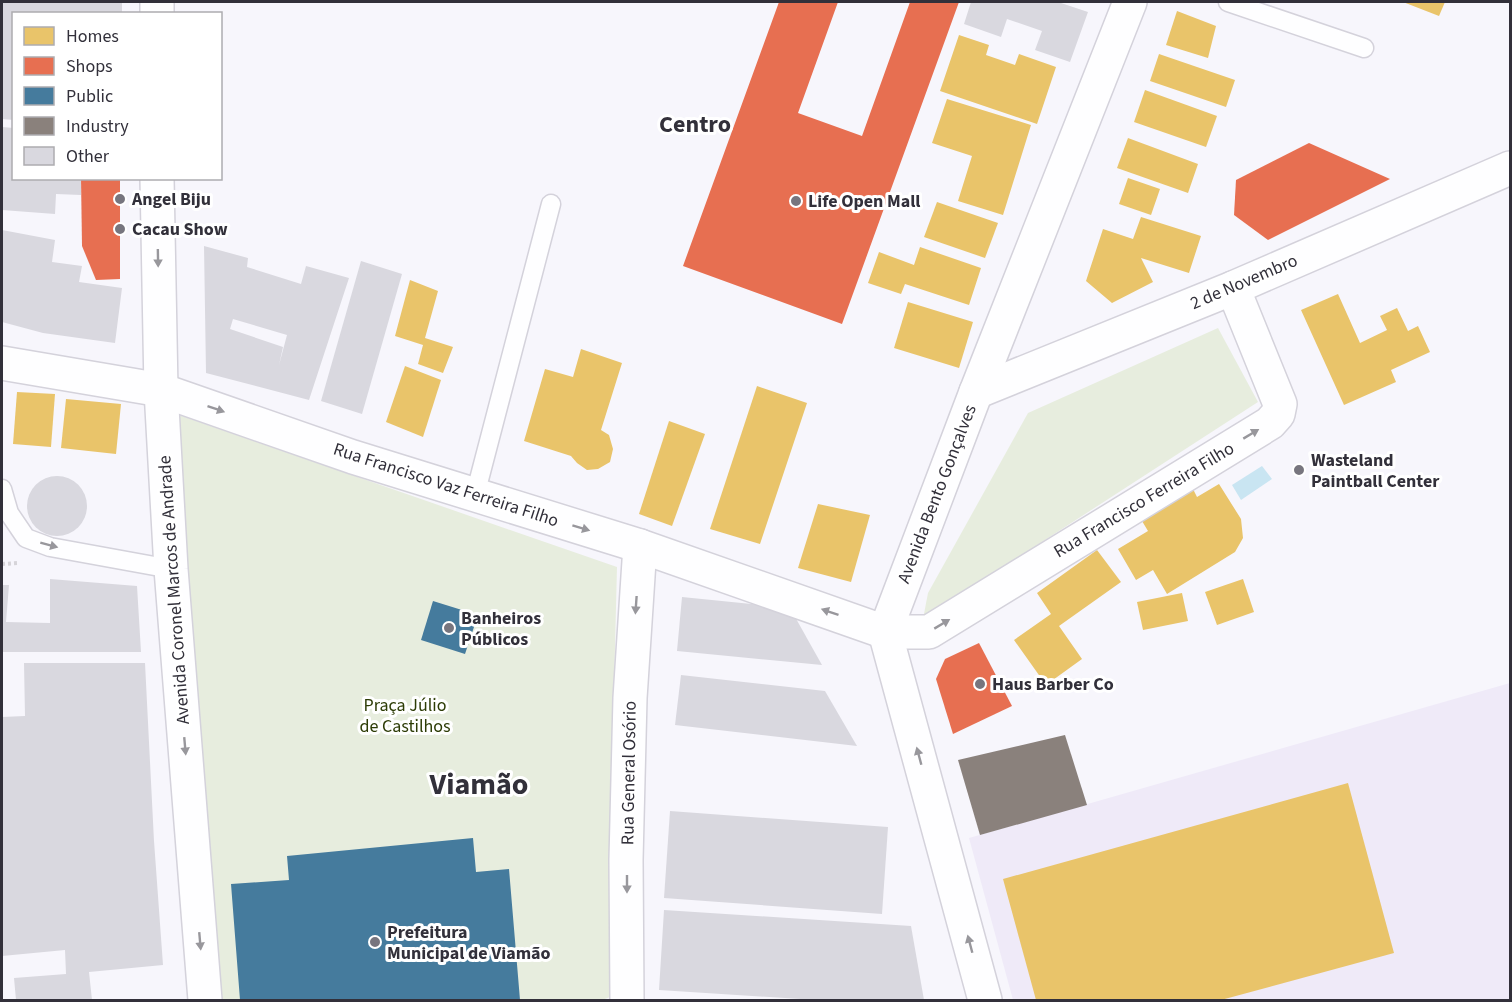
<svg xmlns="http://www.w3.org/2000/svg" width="1512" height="1002" font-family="'Source Sans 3',sans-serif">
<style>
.industrial{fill:#efeaf8}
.green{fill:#e7edde}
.water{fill:#c9e5f2}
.homes{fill:#e9c46a}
.shops{fill:#e76f51}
.public{fill:#457b9d}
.industry{fill:#8a817c}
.building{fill:#d9d8df;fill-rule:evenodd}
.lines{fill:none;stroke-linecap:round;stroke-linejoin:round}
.service-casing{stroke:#d4d2db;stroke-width:21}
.minor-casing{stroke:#d4d2db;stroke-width:36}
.tertiary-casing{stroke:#d4d2db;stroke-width:36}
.secondary-casing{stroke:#d4d2db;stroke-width:36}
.path{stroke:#d6d4d9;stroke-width:4;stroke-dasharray:3 3;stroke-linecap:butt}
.service{stroke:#fefeff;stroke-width:18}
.minor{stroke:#fefeff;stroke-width:33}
.tertiary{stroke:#fefeff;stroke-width:33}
.secondary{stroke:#fefeff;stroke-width:33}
.oneway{fill:#98979c}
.poi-dot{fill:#77757e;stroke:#fff;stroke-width:2}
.labels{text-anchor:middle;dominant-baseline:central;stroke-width:6;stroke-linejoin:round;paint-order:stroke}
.poi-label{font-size:18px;font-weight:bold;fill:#32303a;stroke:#fff;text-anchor:start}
.street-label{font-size:18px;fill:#32303a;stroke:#fff}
.park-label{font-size:18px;fill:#2d3c06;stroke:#fff}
.district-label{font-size:24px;font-weight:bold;fill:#32303a;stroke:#fff}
.town-label{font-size:30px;font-weight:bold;fill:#32303a;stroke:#fff}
</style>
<rect width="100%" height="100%" fill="#f7f6fc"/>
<polygon class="industrial" points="1510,683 1510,1000 1013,1000 969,838"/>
<g class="green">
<polygon points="1218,328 1258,402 923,619 928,593 1028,413"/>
<polygon points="173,413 617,567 611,808 613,996 602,1000 217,1000"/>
</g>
<polygon class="water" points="1262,466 1272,479 1241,500 1232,485"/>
<g class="homes">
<polygon points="1403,2 1445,2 1439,16"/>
<polygon points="1177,11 1216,26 1208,58 1166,45"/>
<polygon points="959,35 989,45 986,55 1015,65 1019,54 1056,67 1037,124 940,91"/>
<polygon points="1159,54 1235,80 1226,107 1150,81"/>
<polygon points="1145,90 1217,116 1206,147 1134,122"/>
<polygon points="947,99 1031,125 1003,215 958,201 972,156 932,143"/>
<polygon points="1128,138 1198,164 1188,193 1117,168"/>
<polygon points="1128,178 1160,189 1151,215 1119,204"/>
<polygon points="937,202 998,223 985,258 924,237"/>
<polygon points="1141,217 1201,236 1189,273 1141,258 1153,282 1112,303 1086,281 1103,229 1133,239"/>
<polygon points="920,247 981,268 969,305 905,284 901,294 868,283 879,252 914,265"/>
<polygon points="410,280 438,291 425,338 453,347 443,373 418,364 423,345 395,336"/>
<polygon points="1338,294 1360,343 1387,330 1380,316 1397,308 1408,331 1418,326 1430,352 1391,370 1396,382 1344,405 1301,310"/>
<polygon points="908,302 973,322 959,368 894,348"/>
<polygon points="581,349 622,363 601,430 609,435 613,449 610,462 598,469 587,470 577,463 571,456 524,441 545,369 573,377"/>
<polygon points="405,366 441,380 423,437 386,422"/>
<polygon points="757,386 807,403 760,544 710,529"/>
<polygon points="17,392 55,394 51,447 13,444"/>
<polygon points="66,399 121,404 116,454 61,448"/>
<polygon points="669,421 705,434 672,526 639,514"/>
<polygon points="1219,484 1241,519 1243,538 1235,552 1167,594 1153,570 1136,580 1118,549 1148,531 1142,521 1193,489 1197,497"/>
<polygon points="818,504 870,515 851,582 798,568"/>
<polygon points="1097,550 1121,582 1059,626 1082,659 1046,685 1014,640 1051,614 1037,593"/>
<polygon points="1243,579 1254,612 1217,625 1205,592"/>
<polygon points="1182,593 1188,621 1143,630 1137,602"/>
<polygon points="1348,783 1394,953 1221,1000 1036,1000 1003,879"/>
</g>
<g class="shops">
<polygon points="779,2 838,2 798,113 862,136 910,2 959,2 842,324 683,266"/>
<polygon points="1309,143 1390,179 1268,240 1234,215 1236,180"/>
<polygon points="81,178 120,178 120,279 96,280 82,246"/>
<polygon points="979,643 1012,706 953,734 936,679 945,659"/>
</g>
<g class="public">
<polygon points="433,601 478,615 465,654 421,640"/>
<polygon points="473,838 476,872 509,869 520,1000 240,1000 231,884 289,880 287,856"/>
</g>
<polygon class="industry" points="1065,735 1087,805 980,835 958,760"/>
<g class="building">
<polygon points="2,2 122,2 122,14 14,14 14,120 2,119"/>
<polygon points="971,2 1058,2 1088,12 1070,62 1035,50 1042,31 1007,19 1001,37 964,24"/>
<polygon points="2,127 14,128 14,178 81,178 81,195 56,194 55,214 2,210"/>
<polygon points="2,230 55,240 52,262 82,266 79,282 122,288 115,343 43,333 2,322"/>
<path d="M204,246L248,258L247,267L301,284L306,266L349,278L309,400L206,373ZM233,319L287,335L279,365L283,347L230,329Z"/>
<polygon points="361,261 402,274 362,414 321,401"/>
<circle cx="57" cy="506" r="30"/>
<polygon points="50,579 137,586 141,652 2,652 2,585 9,585 6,622 50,623"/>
<polygon points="682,597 790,608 822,665 677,651"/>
<polygon points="24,663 145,663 154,841 163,965 89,972 92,1000 16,1000 14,978 66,974 65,950 2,956 2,717 25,716"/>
<polygon points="681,675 825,691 857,746 675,725"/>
<polygon points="670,811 888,827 882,914 664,898"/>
<polygon points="664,910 911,926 924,1000 816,1000 659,990"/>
</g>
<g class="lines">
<defs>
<g id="service">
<polyline points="1228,2 1364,48"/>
<polyline points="2,489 9,513 26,538 50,547 171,569"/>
<polyline points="475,495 551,204"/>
</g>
<g id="minor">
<polyline points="2,363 161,390"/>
<polyline points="885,632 929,632 1270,423 1278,414 1280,404 1233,288"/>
</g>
<g id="tertiary">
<polyline points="161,390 353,457 640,546 885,632"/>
<polyline points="976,392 1233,288 1510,168"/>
<polyline points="627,1000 626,860 630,698 640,546"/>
</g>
<g id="secondary">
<polyline points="157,14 157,2"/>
<polyline points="157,178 161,390 171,569 205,1000"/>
<polyline points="985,1000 885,632 976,392 1130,2"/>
</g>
</defs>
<use href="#service" class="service-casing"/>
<use href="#minor" class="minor-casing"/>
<use href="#tertiary" class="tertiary-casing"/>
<use href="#secondary" class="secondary-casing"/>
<polyline class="path" points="2,564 19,563"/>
<use href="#service" class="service"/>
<use href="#minor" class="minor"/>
<use href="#tertiary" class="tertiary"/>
<use href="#secondary" class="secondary"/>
</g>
<defs><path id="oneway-solid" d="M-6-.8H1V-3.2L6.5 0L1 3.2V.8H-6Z" transform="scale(1.5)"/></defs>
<g class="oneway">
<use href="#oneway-solid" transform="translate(158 258) rotate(89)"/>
<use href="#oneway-solid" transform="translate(216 409) rotate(19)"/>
<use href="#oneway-solid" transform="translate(1251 434) rotate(-31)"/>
<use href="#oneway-solid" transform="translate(581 528) rotate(17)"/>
<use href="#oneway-solid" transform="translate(49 545) rotate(15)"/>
<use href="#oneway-solid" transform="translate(636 605) rotate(94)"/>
<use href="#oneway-solid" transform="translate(830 612) rotate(-161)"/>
<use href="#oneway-solid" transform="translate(942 624) rotate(-31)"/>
<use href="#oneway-solid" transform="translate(185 746) rotate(85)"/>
<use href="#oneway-solid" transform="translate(919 756) rotate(-105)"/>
<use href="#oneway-solid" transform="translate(627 884) rotate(90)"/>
<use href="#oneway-solid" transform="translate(200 941) rotate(85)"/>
<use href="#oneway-solid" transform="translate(970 944) rotate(-105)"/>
</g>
<g class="poi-dot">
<circle cx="120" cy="199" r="6"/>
<circle cx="796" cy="201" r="6"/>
<circle cx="120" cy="229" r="6"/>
<circle cx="1299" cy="470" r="6"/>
<circle cx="449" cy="628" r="6"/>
<circle cx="980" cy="684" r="6"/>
<circle cx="375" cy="942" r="6"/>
</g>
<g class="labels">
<g class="poi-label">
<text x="132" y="199">Angel Biju</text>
<text x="808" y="201">Life Open Mall</text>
<text x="132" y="229">Cacau Show</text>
<text x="1311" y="460">Wasteland<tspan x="1311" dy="21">Paintball Center</tspan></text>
<text x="461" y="618">Banheiros<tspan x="461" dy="21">Públicos</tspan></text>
<text x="992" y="684">Haus Barber Co</text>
<text x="387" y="932">Prefeitura<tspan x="387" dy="21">Municipal de Viamão</tspan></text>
</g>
<g class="street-label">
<text transform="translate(1244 282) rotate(-23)">2 de Novembro</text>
<text transform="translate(446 485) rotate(18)">Rua Francisco Vaz Ferreira Filho</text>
<text transform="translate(937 494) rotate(-69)">Avenida Bento Gonçalves</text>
<text transform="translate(1144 500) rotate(-31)">Rua Francisco Ferreira Filho</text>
<text transform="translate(174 590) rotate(-94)">Avenida Coronel Marcos de Andrade</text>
<text transform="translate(629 773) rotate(-89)">Rua General Osório</text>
</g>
<g class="park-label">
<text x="405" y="705">Praça Júlio<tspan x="405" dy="21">de Castilhos</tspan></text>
</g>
<g class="district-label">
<text x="695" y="124">Centro</text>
</g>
<g class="town-label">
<text x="479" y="784">Viamão</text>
</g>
</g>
<rect width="1512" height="1002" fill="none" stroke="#32303a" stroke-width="6"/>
<rect x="12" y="12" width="210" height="168" fill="#ffffff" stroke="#adacb0" stroke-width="1.5"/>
<rect x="24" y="27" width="30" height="18" fill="#e9c46a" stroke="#adacb0" stroke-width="1.5"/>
<text x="66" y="42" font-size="18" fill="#32303a">Homes</text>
<rect x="24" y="57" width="30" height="18" fill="#e76f51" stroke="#adacb0" stroke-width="1.5"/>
<text x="66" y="72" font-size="18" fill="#32303a">Shops</text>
<rect x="24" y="87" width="30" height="18" fill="#457b9d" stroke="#adacb0" stroke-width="1.5"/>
<text x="66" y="102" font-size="18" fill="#32303a">Public</text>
<rect x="24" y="117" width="30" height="18" fill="#8a817c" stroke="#adacb0" stroke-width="1.5"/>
<text x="66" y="132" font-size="18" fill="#32303a">Industry</text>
<rect x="24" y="147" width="30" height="18" fill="#d9d8df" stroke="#adacb0" stroke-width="1.5"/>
<text x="66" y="162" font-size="18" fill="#32303a">Other</text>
</svg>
